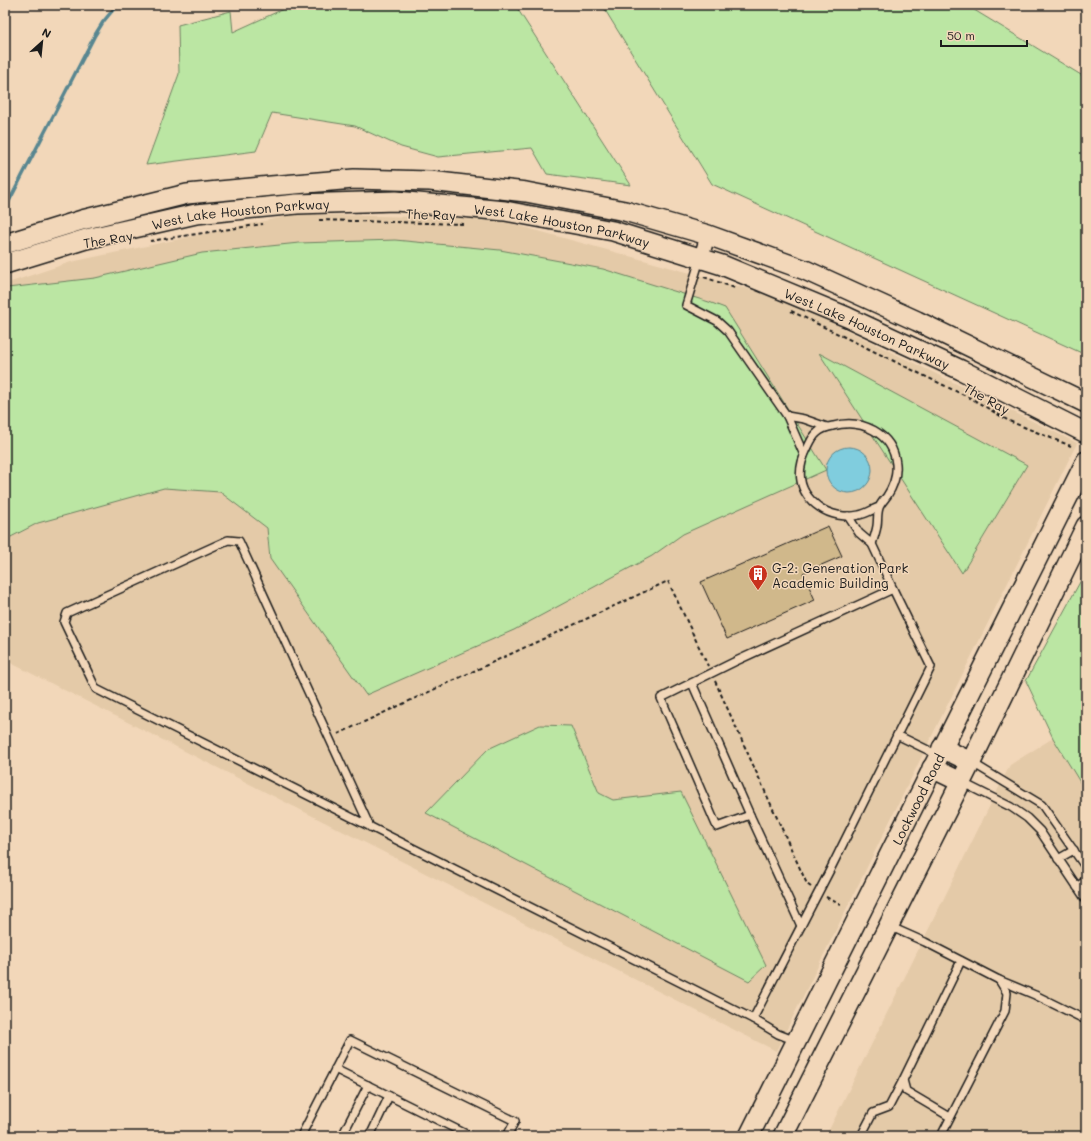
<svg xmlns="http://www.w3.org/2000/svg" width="1091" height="1141" font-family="Mali,sans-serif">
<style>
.built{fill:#e4caa8}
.green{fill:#bbe6a3;stroke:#6c8160}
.water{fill:#80cdde;stroke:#588690}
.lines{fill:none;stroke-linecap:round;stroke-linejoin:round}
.stream{stroke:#588690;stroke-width:3.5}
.building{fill:#d0b88b;stroke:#1c1c1c}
.service-casing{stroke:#1c1c1c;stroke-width:10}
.minor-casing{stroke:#1c1c1c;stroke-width:17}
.secondary-casing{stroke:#1c1c1c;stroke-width:22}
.path{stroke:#1c1c1c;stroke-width:2;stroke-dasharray:4 3;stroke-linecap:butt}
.service{stroke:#f2d7b9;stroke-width:7}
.minor{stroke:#f2d7b9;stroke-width:14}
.secondary{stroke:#f2d7b9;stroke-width:19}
.labels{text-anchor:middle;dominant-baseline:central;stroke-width:3;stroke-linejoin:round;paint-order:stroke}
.street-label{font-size:13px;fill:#1c1c1c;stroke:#f2d7b9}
.poi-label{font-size:13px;fill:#1c1c1c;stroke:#f2d7b9;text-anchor:start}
</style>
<rect width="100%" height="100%" fill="#f2d7b9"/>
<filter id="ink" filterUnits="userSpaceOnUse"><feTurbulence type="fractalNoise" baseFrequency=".025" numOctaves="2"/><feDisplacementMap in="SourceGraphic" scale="8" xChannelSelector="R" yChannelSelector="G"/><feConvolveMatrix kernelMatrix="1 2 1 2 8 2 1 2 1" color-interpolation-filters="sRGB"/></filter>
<g filter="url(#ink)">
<g class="built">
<polygon points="298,214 495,219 781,298 1077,443 776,1051 5,660 5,284 71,262"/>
<polygon points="1053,738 1086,792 1086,1136 826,1136 1010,765"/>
</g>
<g class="green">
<polygon points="292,5 515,5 631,185 547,174 532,148 438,157 401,147 355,126 272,113 256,151 146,165 179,74 178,25 231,11 233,32"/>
<polygon points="602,5 966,5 1086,78 1086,355 712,184"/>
<polygon points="395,240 500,250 603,269 709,302 725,308 826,470 683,534 652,556 514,630 366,695 270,559 267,528 220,492 164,488 38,523 5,540 5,292 7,288 95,278 202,253 299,243"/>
<polygon points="819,353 1027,465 962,573"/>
<polygon points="1086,571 1086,792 1053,738 1026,681"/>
<polygon points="540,725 571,726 599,793 613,800 681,792 766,965 749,981 426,813 488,749"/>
</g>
<circle class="water" cx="849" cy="470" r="23"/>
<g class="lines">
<polyline class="stream" points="5,209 95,35 103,22 117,5"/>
</g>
<polygon class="building" points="828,526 842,556 803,573 815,600 727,639 701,582"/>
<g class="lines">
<defs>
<g id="service">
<polyline points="700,259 686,305 717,321 728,331 787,416 804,455"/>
<polyline points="787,416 804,419 827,427"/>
<polyline points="848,516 859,533 872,544 893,589"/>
<path d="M872,544C874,538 876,532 877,526C878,520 877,514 879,508C880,504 884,500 887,496C893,487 897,475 896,464C893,433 861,418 833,426C827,427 821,429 817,433C812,437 810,443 807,449C796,471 798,492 819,507C830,515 846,518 859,515C866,514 873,509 879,507"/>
<polyline points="692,683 750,815 801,926"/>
<polyline points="897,735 938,755"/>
<polyline points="971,762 1042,805 1086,868"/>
<polyline points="961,782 1011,807 1027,818 1040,831 1086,900"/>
<polyline points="750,815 717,827 661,698 734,662 893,589 931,667 830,870 753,1019 778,1034 796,1041"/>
<polyline points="370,827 239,541 228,540 67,613 64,622 96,689 753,1019"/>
<polyline points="1058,859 1074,850"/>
<polyline points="1077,887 1086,880"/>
<polyline points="889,926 925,942 999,980 1007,993 1005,1011 941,1136"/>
<polyline points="999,980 1035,995 1086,1020"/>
<polyline points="335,1069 470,1136"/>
<polyline points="950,1117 906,1091 903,1080 961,961"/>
<polyline points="301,1136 350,1040 515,1121 507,1136"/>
<polyline points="342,1136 368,1085"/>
<polyline points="370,1136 389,1096"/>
<polyline points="861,1136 873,1113 889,1107 903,1080"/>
</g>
<polyline id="minor" points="701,258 708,235"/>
<g id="secondary">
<polyline points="5,244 82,220 187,194 271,186 354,179 430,181 526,192 625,211 708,235 805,270 917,321 1086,403"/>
<path id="s1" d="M5,264L86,239L196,214L297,204L396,201L505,211L613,231L722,265L847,317L961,370L1086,433"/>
<polyline points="942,748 971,762"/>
<polyline points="932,768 961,782"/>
<path id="s2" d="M749,1136L1086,461"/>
<polyline points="783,1136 971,762 1086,526"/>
</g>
</defs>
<use href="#service" class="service-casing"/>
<use href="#minor" class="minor-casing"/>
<use href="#secondary" class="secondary-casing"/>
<g class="path">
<polyline points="319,220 464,224"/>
<polyline points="150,241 263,224"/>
<polyline points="704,277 735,288"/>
<polyline points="791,311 974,400 1009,421 1071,446"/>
<polyline points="715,681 807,884 811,887"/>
<polyline points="338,734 668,581 708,666"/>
<polyline points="826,897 841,905"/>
</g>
<use href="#service" class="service"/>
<use href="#minor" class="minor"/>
<use href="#secondary" class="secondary"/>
</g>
</g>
<defs>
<symbol id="building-pin" viewBox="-11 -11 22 30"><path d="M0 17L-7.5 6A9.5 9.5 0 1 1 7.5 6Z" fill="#c8321e" stroke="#f2d7b9"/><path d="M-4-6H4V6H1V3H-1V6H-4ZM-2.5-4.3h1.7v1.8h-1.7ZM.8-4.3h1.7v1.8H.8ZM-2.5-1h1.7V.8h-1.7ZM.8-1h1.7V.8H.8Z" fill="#fff"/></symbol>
</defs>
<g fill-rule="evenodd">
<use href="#building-pin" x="747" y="563" width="22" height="30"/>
</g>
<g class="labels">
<g class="street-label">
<text stroke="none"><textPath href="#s1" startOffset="242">West Lake Houston Parkway</textPath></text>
<text transform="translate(431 214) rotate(2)">The Ray</text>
<text stroke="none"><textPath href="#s1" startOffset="566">West Lake Houston Parkway</textPath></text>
<text transform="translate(108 239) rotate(-9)">The Ray</text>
<text stroke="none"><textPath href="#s1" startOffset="890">West Lake Houston Parkway</textPath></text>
<text transform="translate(987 398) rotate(29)">The Ray</text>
<text stroke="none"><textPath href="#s2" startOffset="377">Lockwood Road</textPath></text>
</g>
<g class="poi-label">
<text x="772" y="567">G-2: Generation Park<tspan x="772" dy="15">Academic Building</tspan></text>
</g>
</g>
<rect width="1091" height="1141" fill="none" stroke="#f2d7b9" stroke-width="20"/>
<rect x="10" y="10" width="1071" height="1121" fill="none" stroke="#1c1c1c" stroke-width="1.5" filter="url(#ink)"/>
<g transform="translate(42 42) rotate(27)" stroke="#f2d7b9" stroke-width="3" paint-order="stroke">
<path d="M0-3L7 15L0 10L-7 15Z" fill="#1c1c1c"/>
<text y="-6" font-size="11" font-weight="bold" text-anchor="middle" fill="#1c1c1c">N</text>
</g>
<path d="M941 40v6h86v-6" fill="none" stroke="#1c1c1c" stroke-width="2"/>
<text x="947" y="40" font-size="12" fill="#1c1c1c" stroke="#f2d7b9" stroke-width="3" paint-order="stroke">50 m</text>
</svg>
